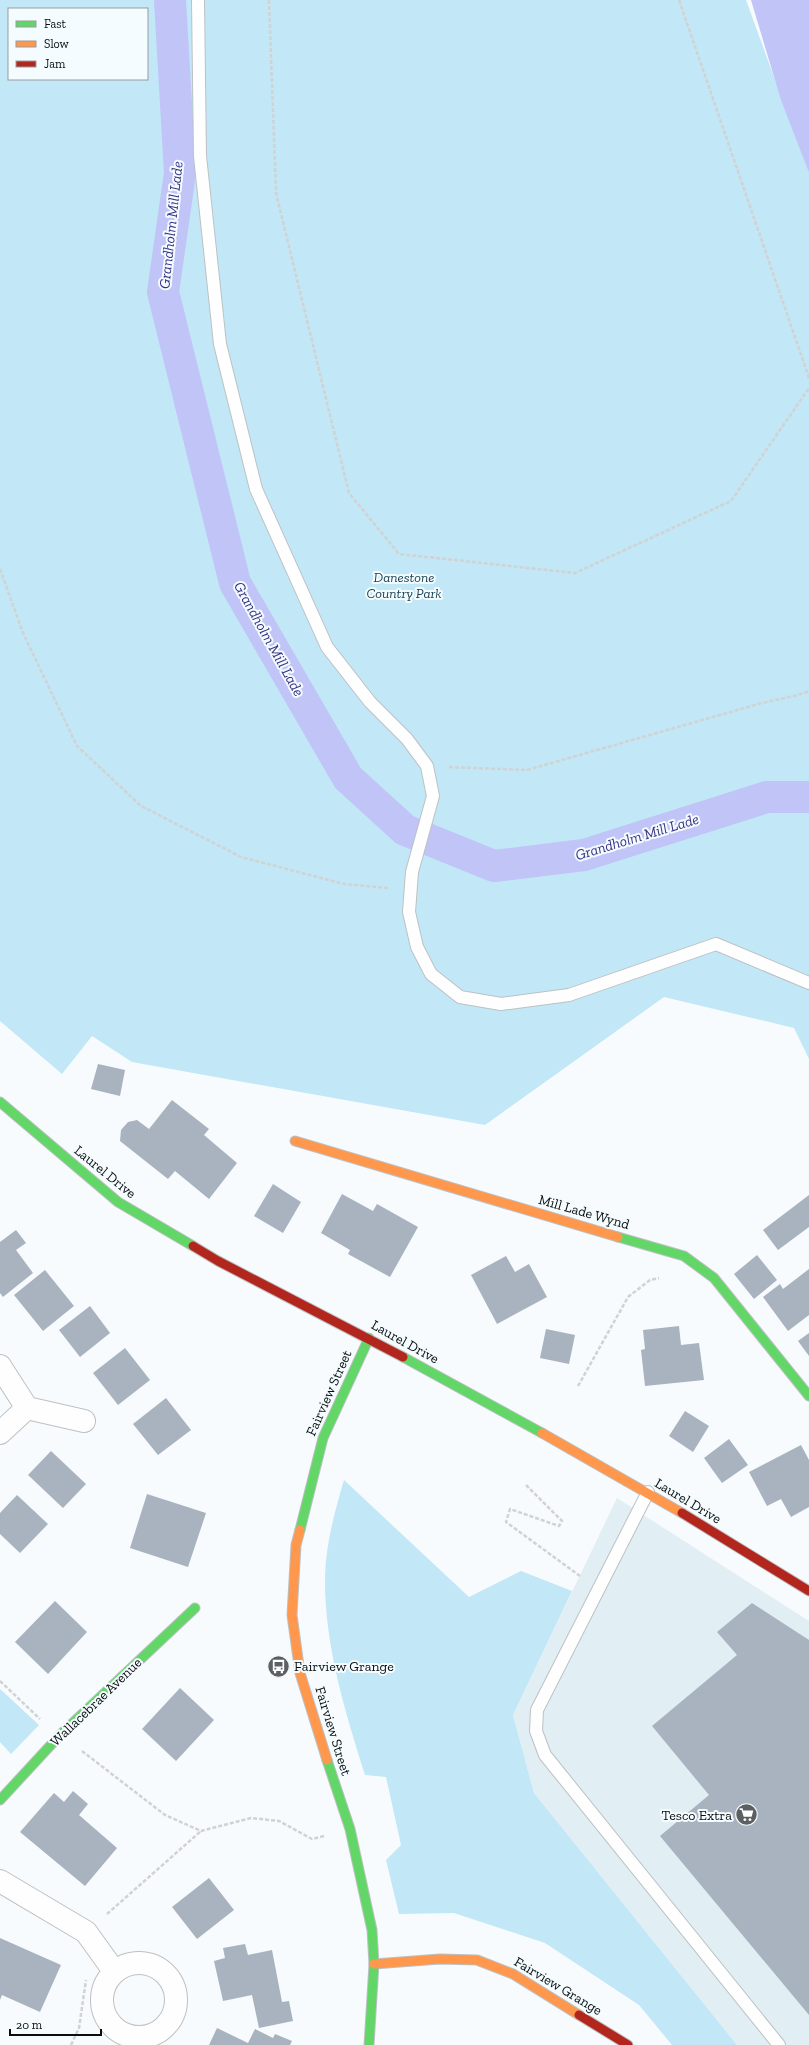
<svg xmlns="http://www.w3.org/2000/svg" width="809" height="2045" font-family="'Zilla Slab',serif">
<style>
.built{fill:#e1eef3}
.green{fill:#c2e7f6;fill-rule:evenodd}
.water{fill:#c0c4f7}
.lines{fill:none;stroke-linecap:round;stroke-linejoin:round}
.canal{stroke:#c0c4f7;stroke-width:32}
.building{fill:#a8b3bf}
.lane-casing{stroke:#bdc1c3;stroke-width:14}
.street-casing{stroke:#bdc1c3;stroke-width:24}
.fast-casing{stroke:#bdc1c3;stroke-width:11}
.slow-casing{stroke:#bdc1c3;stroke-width:11}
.jam-casing{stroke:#bdc1c3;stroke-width:11}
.path{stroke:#d1d2d3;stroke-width:2.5;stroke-dasharray:4 2;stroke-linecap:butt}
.lane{stroke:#fefeff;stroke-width:12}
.street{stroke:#fefeff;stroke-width:22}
.fast{stroke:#63d668;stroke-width:9}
.slow{stroke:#ff974d;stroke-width:9}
.jam{stroke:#b3261e;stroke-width:9}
.labels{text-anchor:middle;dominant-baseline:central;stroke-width:4;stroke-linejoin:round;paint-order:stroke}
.park-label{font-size:14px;font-style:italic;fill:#184251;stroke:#f5fcff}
.street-label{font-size:14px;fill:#090d0e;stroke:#f5fcff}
.poi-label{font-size:14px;fill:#090d0e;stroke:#f5fcff;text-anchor:start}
.water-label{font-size:15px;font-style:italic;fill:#373183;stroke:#f5fcff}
</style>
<rect width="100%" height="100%" fill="#f7fbfd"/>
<polygon class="built" points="617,1498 809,1621 809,2045 737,2045 534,1793 513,1715"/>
<g class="green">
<path d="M0,0H746L809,173V1059L794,1028L664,997L485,1125L132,1062L92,1036L62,1074L0,1021ZM9,9H147V79H9Z"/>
<path d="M344,1480L469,1597L521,1571L572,1591L513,1715L534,1793L737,2045H672L639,2005L545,1943L454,1913L399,1914L386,1860L401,1845L386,1777L365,1775C345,1711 324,1644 325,1576C326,1543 335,1511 344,1480Z"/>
<polygon points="0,1689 39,1725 11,1754 0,1742"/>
</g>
<polygon class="water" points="751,0 809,0 809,173 781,100"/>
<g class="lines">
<polyline class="canal" points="170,0 180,173 163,292 235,583 348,778 405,830 494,866 584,855 767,797 809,797"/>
</g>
<g class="building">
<polygon points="98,1064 125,1070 120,1096 91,1089"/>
<polygon points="172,1100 209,1129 204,1135 237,1163 209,1199 175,1171 168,1179 120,1141 121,1130 128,1122 137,1120 149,1129"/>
<polygon points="273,1184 301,1202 283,1233 254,1216"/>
<polygon points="342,1194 373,1211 377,1204 418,1227 390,1277 348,1254 350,1250 321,1233"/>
<polygon points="809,1195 809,1227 778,1250 763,1230"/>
<polygon points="16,1230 26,1243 16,1250 33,1273 3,1297 0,1293 0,1242"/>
<polygon points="757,1255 777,1280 754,1299 734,1274"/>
<polygon points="506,1256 515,1272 529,1264 547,1297 497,1324 471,1275"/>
<polygon points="809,1269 809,1315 788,1331 763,1297 780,1284 783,1289"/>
<polygon points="45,1270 74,1306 43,1331 14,1295"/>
<polygon points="90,1306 110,1333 80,1357 59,1330"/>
<polygon points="679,1326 681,1345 699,1343 704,1380 645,1386 641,1350 645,1349 643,1330"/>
<polygon points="546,1329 575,1335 569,1364 540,1358"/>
<polygon points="809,1333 809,1356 798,1341"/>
<polygon points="125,1348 150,1380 118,1405 93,1373"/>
<polygon points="166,1398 191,1430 158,1455 133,1424"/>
<polygon points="685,1411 709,1426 693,1452 669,1436"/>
<polygon points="729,1439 748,1465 722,1483 704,1458"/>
<polygon points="801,1445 809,1460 809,1507 791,1517 781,1499 767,1506 749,1472"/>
<polygon points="51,1451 86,1484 63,1508 28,1475"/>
<polygon points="147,1494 206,1513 188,1567 130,1548"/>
<polygon points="17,1495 48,1524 20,1553 0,1534 0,1513"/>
<polygon points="55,1601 87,1632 48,1674 15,1642"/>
<polygon points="752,1603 809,1640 809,2015 660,1836 709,1795 652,1726 737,1655 717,1632"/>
<polygon points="180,1688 214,1720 176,1761 142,1729"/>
<polygon points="73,1791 88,1804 79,1815 117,1848 85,1886 20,1832 54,1793 64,1802"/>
<polygon points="209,1878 234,1910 197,1939 172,1907"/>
<polygon points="0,1938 61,1965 40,2012 2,1995 0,2000"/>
<polygon points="245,1944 248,1955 272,1950 282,2002 289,2001 293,2021 259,2028 252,1995 223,2001 214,1961 225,1958 223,1948"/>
<polygon points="217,2028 248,2043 255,2029 273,2038 275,2034 292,2041 290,2045 209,2045"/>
</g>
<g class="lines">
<defs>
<g id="lane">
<polyline points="198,0 200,156 220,344 256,489 327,647 370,702 407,739 427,766 433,796 412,872 409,912 417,947 431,974 460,997 501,1004 569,995 716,944 809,983"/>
<polyline points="648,1492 537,1710 536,1731 545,1755 779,2045"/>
</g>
<g id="street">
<polyline points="0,1366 27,1408 84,1421"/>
<polyline points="0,1433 27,1408"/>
<polyline points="0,1881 86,1932 114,1971"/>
<circle cx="139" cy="2000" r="37"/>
</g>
<g id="fast">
<polyline points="0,1102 118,1202 193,1246"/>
<polyline points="618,1237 684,1256 714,1278 809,1396"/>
<polyline points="403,1357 542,1433"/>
<polyline points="300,1530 323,1438 369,1338"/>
<polyline points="327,1760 350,1829 372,1930 374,1964 369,2045"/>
<polyline points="0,1800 61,1734 195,1608"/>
</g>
<g id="slow">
<polyline points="295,1141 618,1237"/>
<polyline points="542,1433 682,1513"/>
<polyline points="300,1530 296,1545 292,1615 300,1673 327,1760"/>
<polyline points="374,1964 440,1959 477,1960 513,1974 579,2015"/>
</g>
<g id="jam">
<polyline points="193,1246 218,1261 403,1357"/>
<polyline points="682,1513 809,1591"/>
<polyline points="579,2015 628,2045"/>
</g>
</defs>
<use href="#lane" class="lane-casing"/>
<use href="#street" class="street-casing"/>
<use href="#fast" class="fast-casing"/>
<use href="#slow" class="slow-casing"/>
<use href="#jam" class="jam-casing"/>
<g class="path">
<polyline points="269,0 276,193 349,493 399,554 575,573 731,501 809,388"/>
<polyline points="679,0 809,378"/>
<polyline points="0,569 23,633 77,746 141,806 241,857 344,884 388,888"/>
<polyline points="449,767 527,770 762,703 798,695 809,691"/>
<polyline points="578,1386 628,1297 650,1280 659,1278"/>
<polyline points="526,1485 562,1521 559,1526 510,1509 506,1522 580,1576"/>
<polyline points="0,1681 40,1719"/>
<polyline points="82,1751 165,1815 201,1831 251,1818 279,1821 312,1839 324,1836"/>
<polyline points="107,1914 201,1831"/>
<polyline points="71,2045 79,2028 86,1980"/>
</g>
<use href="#lane" class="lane"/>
<use href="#street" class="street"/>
<use href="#fast" class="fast"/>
<use href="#slow" class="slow"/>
<use href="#jam" class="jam"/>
</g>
<defs>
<symbol id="bus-disc" viewBox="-11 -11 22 22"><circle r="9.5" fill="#5c6062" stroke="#f5fcff"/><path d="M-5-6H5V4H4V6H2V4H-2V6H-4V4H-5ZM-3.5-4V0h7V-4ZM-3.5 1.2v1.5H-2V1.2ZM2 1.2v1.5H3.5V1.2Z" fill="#fff"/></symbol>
<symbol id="supermarket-disc" viewBox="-11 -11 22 22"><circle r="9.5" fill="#5c6062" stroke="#f5fcff"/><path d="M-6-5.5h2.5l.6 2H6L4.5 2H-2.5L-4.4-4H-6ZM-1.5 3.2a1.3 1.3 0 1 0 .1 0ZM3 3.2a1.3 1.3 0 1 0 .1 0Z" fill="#fff"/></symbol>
</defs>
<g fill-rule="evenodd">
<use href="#bus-disc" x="266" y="1654" width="25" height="25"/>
<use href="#supermarket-disc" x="734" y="1802" width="25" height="25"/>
</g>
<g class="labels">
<g class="park-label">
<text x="404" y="577">Danestone<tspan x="404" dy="16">Country Park</tspan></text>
</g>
<g class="street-label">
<text transform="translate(105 1172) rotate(39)">Laurel Drive</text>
<text transform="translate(584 1212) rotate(16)">Mill Lade Wynd</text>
<text transform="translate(405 1342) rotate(29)">Laurel Drive</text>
<text transform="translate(329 1393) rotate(-66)">Fairview Street</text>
<text transform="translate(688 1501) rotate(31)">Laurel Drive</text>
<text transform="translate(96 1702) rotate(-44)">Wallacebrae Avenue</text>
<text transform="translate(333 1731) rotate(73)">Fairview Street</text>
<text transform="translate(558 1986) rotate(31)">Fairview Grange</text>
</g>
<g class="poi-label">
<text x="294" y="1666">Fairview Grange</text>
<text x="732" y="1815" text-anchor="end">Tesco Extra</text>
</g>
<g class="water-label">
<text transform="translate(171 225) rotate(-84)">Grandholm Mill Lade</text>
<text transform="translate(269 639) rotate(61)">Grandholm Mill Lade</text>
<text transform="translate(637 837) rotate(-17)">Grandholm Mill Lade</text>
</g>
</g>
<rect x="8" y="8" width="140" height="72" fill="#f5fcff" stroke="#979c9f"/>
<rect x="16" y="21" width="20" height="6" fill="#63d668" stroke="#979c9f"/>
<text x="44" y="28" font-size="12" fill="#090d0e">Fast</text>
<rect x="16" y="41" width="20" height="6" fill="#ff974d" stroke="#979c9f"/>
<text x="44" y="48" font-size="12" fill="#090d0e">Slow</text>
<rect x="16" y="61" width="20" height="6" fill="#b3261e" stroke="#979c9f"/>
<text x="44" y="68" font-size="12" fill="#090d0e">Jam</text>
<path d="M10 2029v6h91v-6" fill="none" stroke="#090d0e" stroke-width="2"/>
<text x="16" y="2029" font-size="12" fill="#090d0e" stroke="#f5fcff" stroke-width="3" paint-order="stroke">20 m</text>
</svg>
